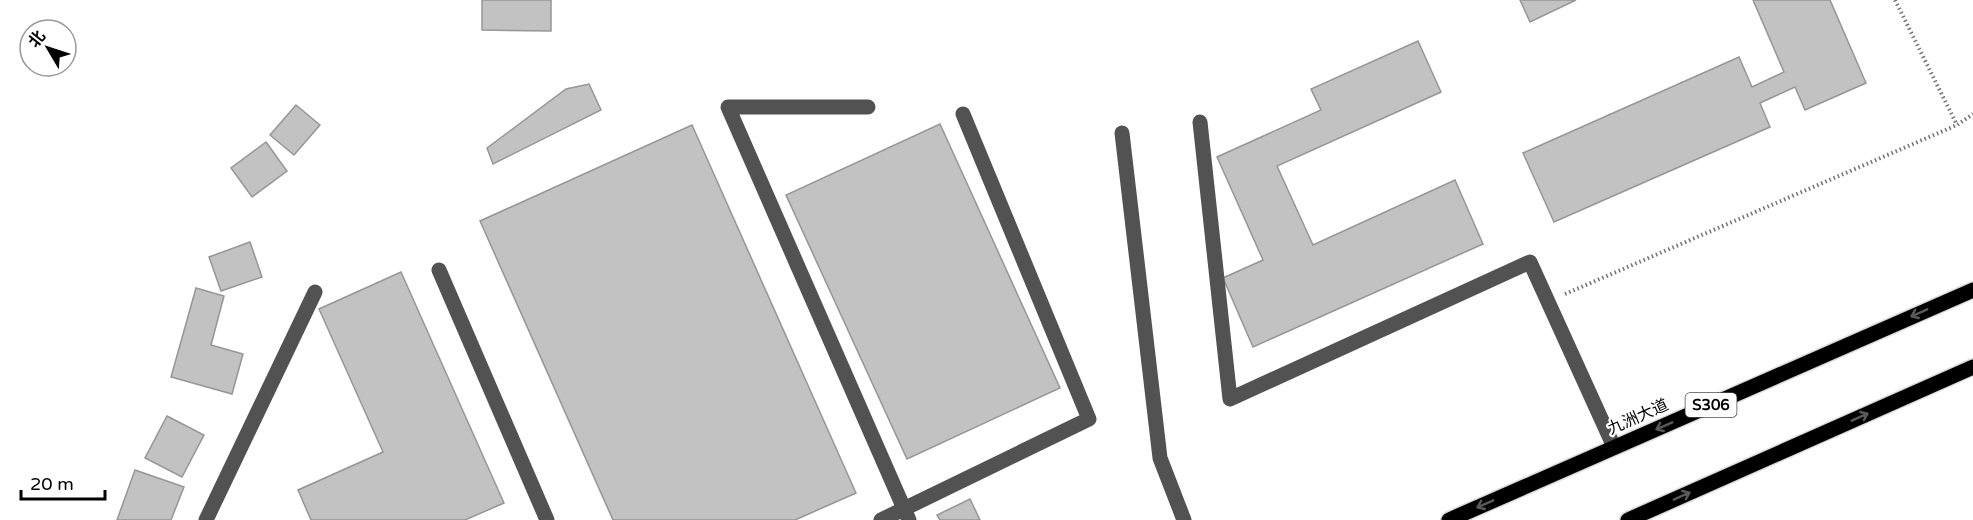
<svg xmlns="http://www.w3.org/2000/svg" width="1973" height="520" font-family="'Varela Round','Noto Sans SC',sans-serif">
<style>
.building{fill:#c2c2c2;stroke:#969696;stroke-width:1.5}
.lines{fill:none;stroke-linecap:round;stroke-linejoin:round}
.major-casing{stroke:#dbdbdb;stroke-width:18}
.path{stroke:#747474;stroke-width:4;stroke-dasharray:1.5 3;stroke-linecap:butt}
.minor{stroke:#525252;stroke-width:15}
.major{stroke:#000;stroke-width:15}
.oneway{stroke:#595959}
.labels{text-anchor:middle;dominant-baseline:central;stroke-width:4.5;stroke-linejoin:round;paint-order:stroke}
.shield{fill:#fff;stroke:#4c4c4c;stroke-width:1.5}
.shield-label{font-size:15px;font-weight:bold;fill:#000}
.street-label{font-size:16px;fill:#000;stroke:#fff}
</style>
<rect width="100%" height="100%" fill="#fff"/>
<g class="building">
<polygon points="482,0 551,0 551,31 482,30"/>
<polygon points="1520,0 1576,0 1530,22"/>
<polygon points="1753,0 1830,0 1866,83 1805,110 1795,87 1760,103 1770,127 1554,222 1523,153 1739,57 1752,87 1784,72"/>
<polygon points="1418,41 1441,92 1277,166 1313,245 1455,180 1483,244 1253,347 1223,278 1263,260 1217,157 1321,110 1311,89"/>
<polygon points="589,84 601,110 493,164 487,148 566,89"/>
<polygon points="296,105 320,125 294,155 270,135"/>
<polygon points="940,124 1060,388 907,459 786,195"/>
<polygon points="692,125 856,493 795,520 613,520 480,221"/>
<polygon points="266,142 287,171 252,197 231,168"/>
<polygon points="250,242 262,277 221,291 209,257"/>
<polygon points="401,272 504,503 465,520 311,520 298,490 383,452 319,309"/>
<polygon points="196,288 224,296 211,345 243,354 232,394 171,377"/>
<polygon points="167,416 204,435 182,477 145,458"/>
<polygon points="135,470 184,487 171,520 117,520"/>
<polygon points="970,499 980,520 940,520 937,515"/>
</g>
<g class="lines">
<defs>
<g id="major">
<polyline points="1449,520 1973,290"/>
<polyline points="1628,520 1973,367"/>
</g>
</defs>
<use href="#major" class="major-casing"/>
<g class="path">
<polyline points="1895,0 1957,125"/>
<polyline points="1565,294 1957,125 1973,114"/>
</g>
<g class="minor">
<polyline points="868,107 728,107 909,520"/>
<polyline points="1200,122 1230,399 1530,262 1614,447"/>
<polyline points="1122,133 1160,458 1184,520"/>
<polyline points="439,270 547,520"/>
<polyline points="206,520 315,292"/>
<polyline points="881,520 1089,419 963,114"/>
</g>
<use href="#major" class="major"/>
</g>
<defs><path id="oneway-shaft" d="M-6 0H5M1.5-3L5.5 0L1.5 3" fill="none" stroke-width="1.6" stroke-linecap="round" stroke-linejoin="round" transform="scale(1.5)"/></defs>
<g class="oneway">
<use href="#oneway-shaft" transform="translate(1919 313) rotate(156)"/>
<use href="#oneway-shaft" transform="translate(1860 417) rotate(-24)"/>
<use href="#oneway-shaft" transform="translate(1664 426) rotate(156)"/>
<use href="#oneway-shaft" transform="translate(1682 496) rotate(-24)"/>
<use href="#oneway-shaft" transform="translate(1485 504) rotate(156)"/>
</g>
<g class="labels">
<rect class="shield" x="1685.5" y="393" width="51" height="24" rx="4.5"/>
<g class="shield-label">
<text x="1711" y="405">S306</text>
</g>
<g class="street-label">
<text transform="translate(1638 417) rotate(-24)">九洲大道</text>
</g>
</g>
<g transform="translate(48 48) rotate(309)"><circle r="28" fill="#ffffff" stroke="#999999" stroke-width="1.5"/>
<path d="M0-4.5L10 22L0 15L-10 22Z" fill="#000000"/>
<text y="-9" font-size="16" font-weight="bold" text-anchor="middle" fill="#000000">北</text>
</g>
<path d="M21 490v9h84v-9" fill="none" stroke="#000000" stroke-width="3"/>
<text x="30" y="490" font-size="18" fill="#000000" stroke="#ffffff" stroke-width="4.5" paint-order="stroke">20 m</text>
</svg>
